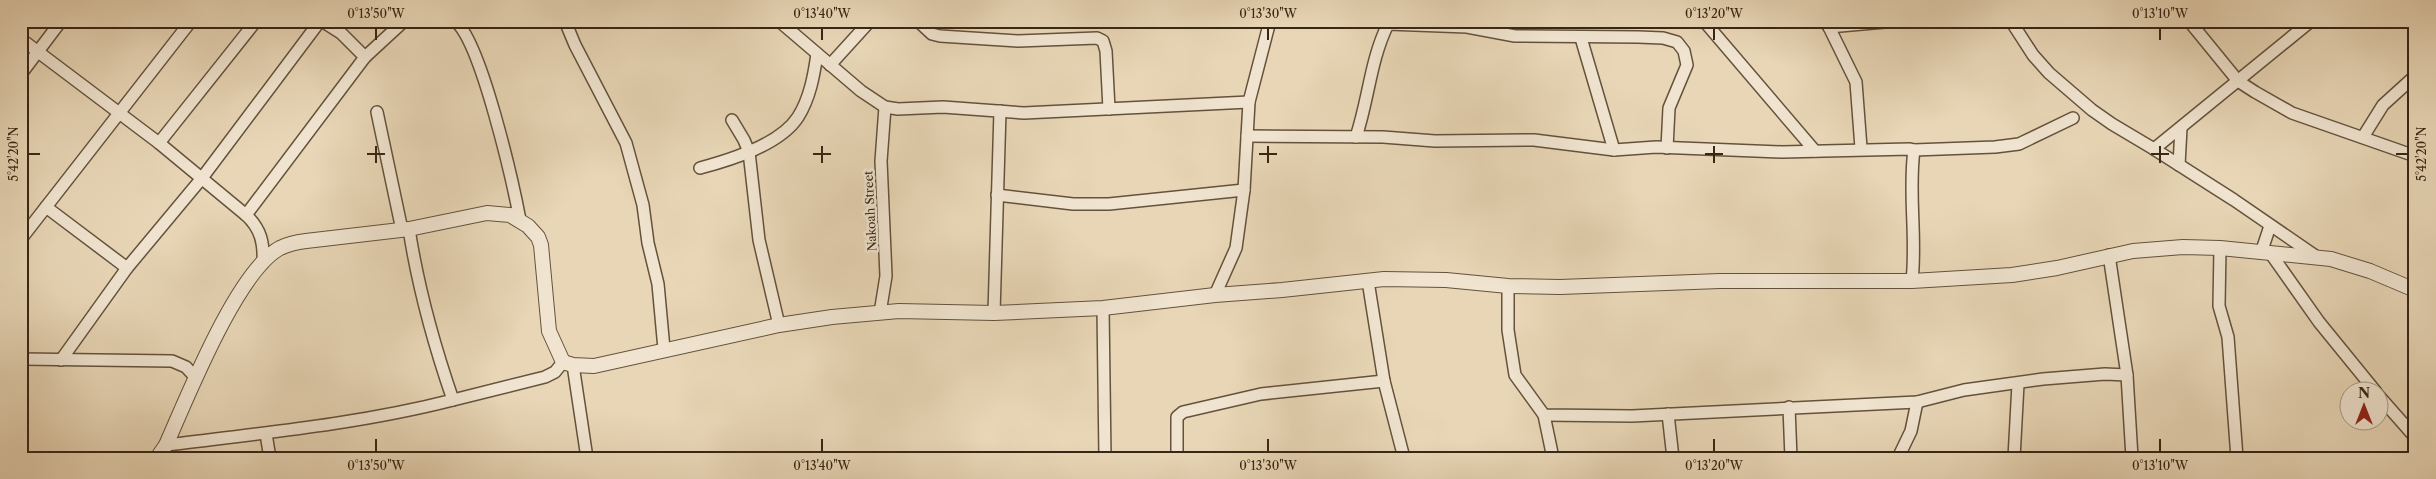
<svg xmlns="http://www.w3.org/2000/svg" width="2436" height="479" font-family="'Libre Caslon Text',serif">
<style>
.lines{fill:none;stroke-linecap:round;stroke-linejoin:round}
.minor-casing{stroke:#64523c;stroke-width:14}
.tertiary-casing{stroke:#64523c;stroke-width:16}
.minor{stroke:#f0e4d0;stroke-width:11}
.tertiary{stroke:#f0e4d0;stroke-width:14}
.ticks{fill:none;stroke:#382614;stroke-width:2}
.labels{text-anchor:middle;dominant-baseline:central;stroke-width:5;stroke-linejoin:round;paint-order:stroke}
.street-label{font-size:12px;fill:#382614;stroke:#f0e4d0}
.neatline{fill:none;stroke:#382614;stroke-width:2}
.ticks-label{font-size:12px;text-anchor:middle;fill:#382614}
</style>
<rect width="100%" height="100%" fill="#e8d6b6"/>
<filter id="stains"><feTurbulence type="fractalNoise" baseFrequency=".004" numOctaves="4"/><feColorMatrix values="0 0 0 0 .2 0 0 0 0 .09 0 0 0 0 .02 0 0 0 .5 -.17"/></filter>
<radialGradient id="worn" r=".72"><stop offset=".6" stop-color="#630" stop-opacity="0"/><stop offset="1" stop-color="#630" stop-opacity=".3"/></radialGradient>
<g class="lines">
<defs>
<g id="minor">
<polyline points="322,21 341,33 365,57"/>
<path d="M455,21C481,41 513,183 520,220"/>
<polyline points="565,21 575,45 626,143 643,205 648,243 658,284 664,349"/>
<polyline points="779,21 861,91 885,107 898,109 943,107 1024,113 1249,102"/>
<polyline points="918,21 932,34 940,36 1018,41 1097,38 1103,41 1106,51 1109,109"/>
<polyline points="1704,21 1815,151"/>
<polyline points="2011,21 2033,55 2049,73 2092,110 2112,124 2154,149 2234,200 2317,257"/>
<polyline points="2189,21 2238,81 2255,92 2292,113 2415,156"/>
<polyline points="1826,23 1829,27 1896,21"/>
<polyline points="1829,27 1856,82 1861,148"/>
<polyline points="1581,38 1614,150"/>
<path d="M21,39L159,143L246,215C261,229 264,243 263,263"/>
<polyline points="830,65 870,21"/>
<polyline points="21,74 61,21"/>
<polyline points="377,112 402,230"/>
<polyline points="732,120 744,140 749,152 759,240 779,325"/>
<path d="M1247,136L1383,137L1435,141L1534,140L1614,150L1656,147L1782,152L1910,149L1914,150C1908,193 1917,237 1912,281"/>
<path d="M1356,137C1369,98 1370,61 1388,24L1467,27L1515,36L1638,37L1663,38L1677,42L1684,51L1687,65L1669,108L1667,148"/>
<polyline points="2363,137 2383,105 2415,76"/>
<polyline points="159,143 256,21"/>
<polyline points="2154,149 2311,21"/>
<polyline points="1914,150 1995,147 2019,144 2073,118"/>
<polyline points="2179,165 2181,128"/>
<path d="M700,168C730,160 780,145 798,117C810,98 814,75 817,54"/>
<polyline points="997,195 1073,204 1109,204 1244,190"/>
<polyline points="46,207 127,268"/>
<polyline points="246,215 365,57 404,21"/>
<polyline points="21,239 191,21"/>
<polyline points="2220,248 2219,306 2228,337 2237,458"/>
<polyline points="2261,253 2270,226"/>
<polyline points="2271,254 2319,322 2376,392"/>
<polyline points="2109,255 2127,375 2132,458"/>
<polyline points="1368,281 1384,381 1404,458"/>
<polyline points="1508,286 1508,330 1515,375 1544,415 1632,416 1917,402 1964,390 2043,379 2105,374 2127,375"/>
<polyline points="1215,295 1236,248 1244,190 1249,102 1270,21"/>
<polyline points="1103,308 1105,458"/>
<polyline points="880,313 886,276 881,161 885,107"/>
<polyline points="994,313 1000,111"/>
<polyline points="21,359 172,361 186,367 196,378"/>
<polyline points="61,360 127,268 202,178 320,21"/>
<polyline points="573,365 587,458"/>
<polyline points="2378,395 2415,437"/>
<polyline points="453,400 545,377 555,372 563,362"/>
<polyline points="1789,407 1791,458"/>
<polyline points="1668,414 1673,458"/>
<polyline points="1544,415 1553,458"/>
<polyline points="266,434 270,458"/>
<path d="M166,445C263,433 359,424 453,400C434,345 418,287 409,229"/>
<polyline points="696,458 722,458"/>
<polyline points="1177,458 1177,417 1183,412 1261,394 1384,381"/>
<polyline points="1898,458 1911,431 1917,402"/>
<polyline points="2014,458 2018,384"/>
</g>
<path id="tertiary" d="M157,458L166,445C187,398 237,271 280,248C288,244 298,242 306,241L409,229L487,213L510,215L528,226L538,237L541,245L549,331L563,362L573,365L594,366L779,325L832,317L899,311L994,313L1103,308L1215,295L1282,290L1384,279L1446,280L1508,286L1560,287L1720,281H1912L2012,275L2057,268L2133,251L2183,247L2220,248L2331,259L2370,271L2415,290"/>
</defs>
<use href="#minor" class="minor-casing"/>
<use href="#tertiary" class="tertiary-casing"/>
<use href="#minor" class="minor"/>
<use href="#tertiary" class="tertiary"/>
</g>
<path class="ticks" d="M376,28V40M822,28V40M1268,28V40M1714,28V40M2160,28V40M376,146V163M822,146V163M1268,146V163M1714,146V163M2160,146V163M28,154H40M367,154H385M813,154H831M1259,154H1277M1705,154H1723M2151,154H2169M2396,154H2408M376,439V452M822,439V452M1268,439V452M1714,439V452M2160,439V452"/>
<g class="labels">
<g class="street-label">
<text transform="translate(870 211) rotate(-93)">Nakoah Street</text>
</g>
</g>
<rect width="2436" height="479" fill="none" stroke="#e8d6b6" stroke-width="55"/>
<g transform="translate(2364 406)"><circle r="24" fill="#f0e4d0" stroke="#a69885"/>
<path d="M0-4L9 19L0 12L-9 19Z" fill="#8f2418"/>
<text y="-8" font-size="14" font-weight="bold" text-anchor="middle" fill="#382614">N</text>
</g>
<rect x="28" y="28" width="2380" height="424" class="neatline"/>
<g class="ticks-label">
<text x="376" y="18">0°13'50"W</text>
<text x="822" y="18">0°13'40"W</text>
<text x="1268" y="18">0°13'30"W</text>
<text x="1714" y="18">0°13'20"W</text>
<text x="2160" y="18">0°13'10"W</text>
<text transform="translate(14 154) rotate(-90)" y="4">5°42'20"N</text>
<text transform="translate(2422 154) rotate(-90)" y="4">5°42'20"N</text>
<text x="376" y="470">0°13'50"W</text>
<text x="822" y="470">0°13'40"W</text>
<text x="1268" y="470">0°13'30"W</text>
<text x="1714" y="470">0°13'20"W</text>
<text x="2160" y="470">0°13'10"W</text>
</g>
<rect width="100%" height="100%" filter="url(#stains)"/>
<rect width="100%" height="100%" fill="url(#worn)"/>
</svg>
